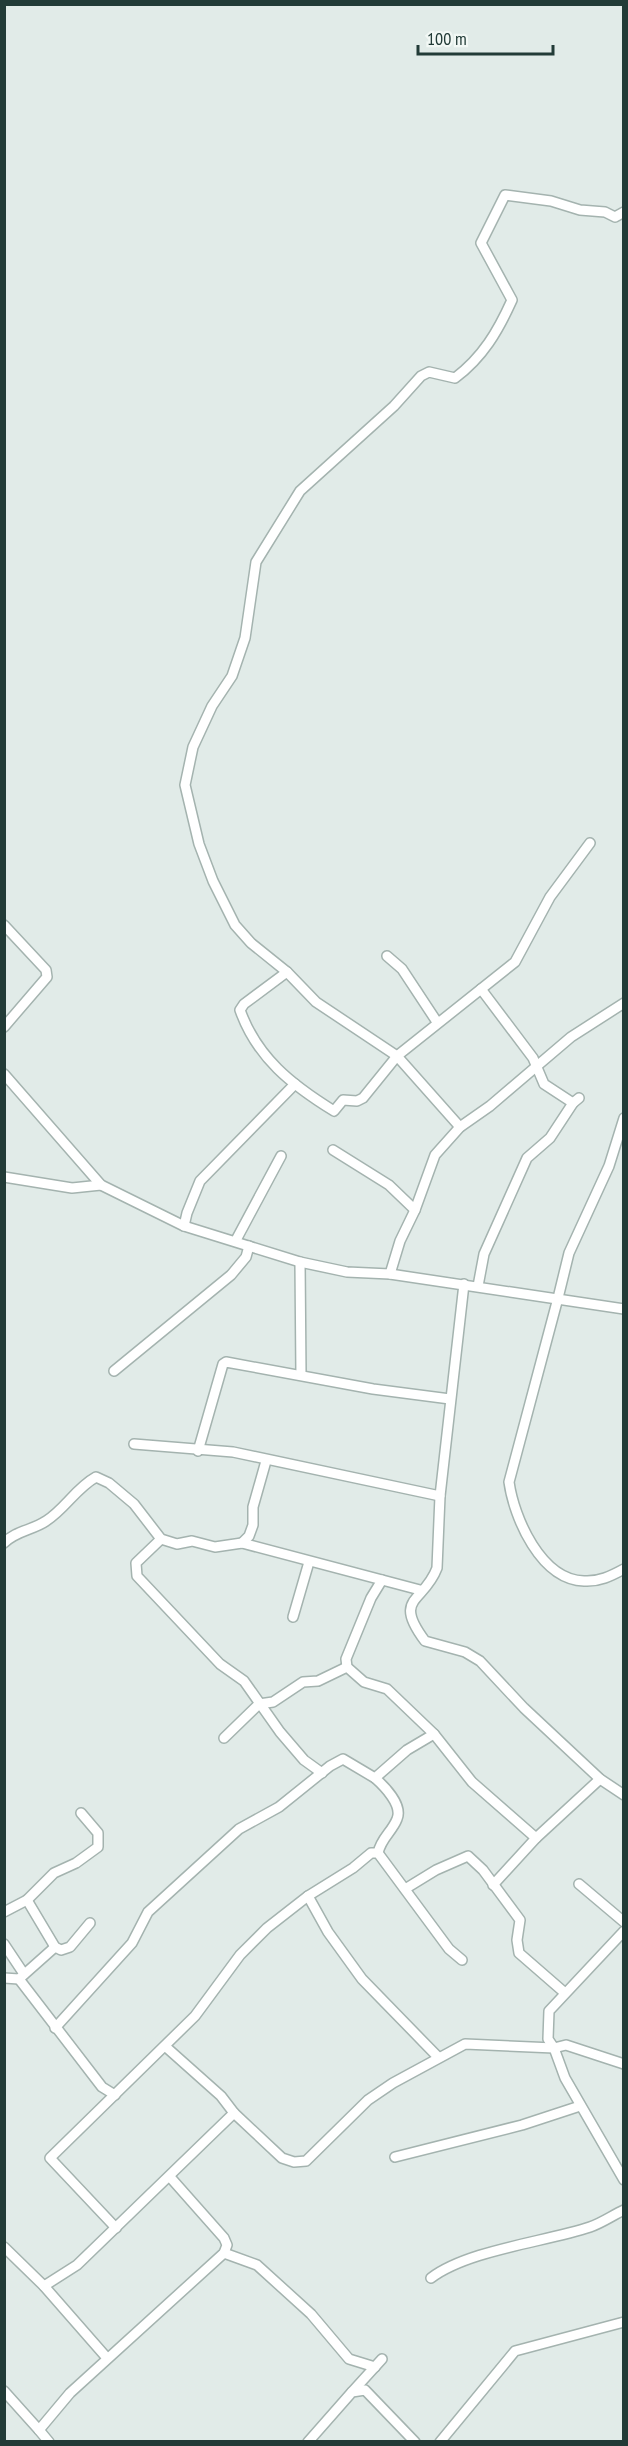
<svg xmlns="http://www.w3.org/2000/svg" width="628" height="2446" font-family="'PT Sans Narrow',sans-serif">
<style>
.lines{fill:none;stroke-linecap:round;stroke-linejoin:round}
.minor-casing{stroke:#a4b3af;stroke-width:12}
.minor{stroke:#fff;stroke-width:9}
</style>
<rect width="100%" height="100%" fill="#e1ebe8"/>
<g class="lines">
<defs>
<g id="minor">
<polyline points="4,925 46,970 47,977 4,1027"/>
<polyline points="387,956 402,969 437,1022"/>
<path d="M287,972L244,1004L240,1010C257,1058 292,1085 334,1111L343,1100L357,1101L363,1098L397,1056L515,962L550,897L590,843"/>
<polyline points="481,989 533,1058 544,1084 573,1103"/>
<polyline points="4,1074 101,1185 184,1226 300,1262 347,1272 390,1274 624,1309"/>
<path d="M624,1118L609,1166L569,1253L558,1298L509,1482C514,1518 541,1580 584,1581C599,1582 611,1576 624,1569"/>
<path d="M460,1127L397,1056L316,1002L287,972L251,943L235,925L213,881L199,844L185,785L193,747L212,706L232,676L245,638L256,562L300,491L394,406L421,376L429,372L455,378C483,357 498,331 512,300L481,243L505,195L551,201L580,210L605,212L615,217L624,212"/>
<polyline points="333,1150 389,1185 415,1210"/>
<polyline points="4,1177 72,1188 101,1185"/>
<polyline points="184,1226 187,1213 200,1181 295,1084"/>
<polyline points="236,1240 281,1156"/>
<polyline points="300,1262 301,1375"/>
<polyline points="390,1274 400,1241 415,1210 435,1155 460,1127 490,1106 571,1037 624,1003"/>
<path d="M464,1284L440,1496L437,1568C424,1603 392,1597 425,1641L465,1652L480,1661L524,1708L600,1779L624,1795"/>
<polyline points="478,1286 484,1254 527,1158 550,1138 573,1103 579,1098"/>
<polyline points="114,1371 231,1275 246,1257 249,1246"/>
<polyline points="134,1444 233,1452 440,1496"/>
<polyline points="198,1451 223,1364 226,1362 373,1389 450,1399"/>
<polyline points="161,1539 136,1563 137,1576 220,1664 244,1681 280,1732 304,1760 322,1773"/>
<path d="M4,1543C15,1531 33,1530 46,1521C65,1509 76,1488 96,1477L109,1483L134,1504L161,1539L177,1544L192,1541L215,1547L242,1543L420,1590"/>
<polyline points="242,1543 249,1536 253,1525 253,1507 266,1461"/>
<polyline points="382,1580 371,1598 346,1659 347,1667 364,1682 387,1689 434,1734 472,1782 536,1838"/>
<polyline points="293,1617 309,1562"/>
<polyline points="224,1738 259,1704 273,1702 303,1682 318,1681 347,1667"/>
<path d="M375,1778C384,1786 403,1805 397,1819C392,1832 381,1838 378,1853"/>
<polyline points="579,1884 624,1922"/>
<polyline points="493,1885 536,1838 600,1779"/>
<polyline points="405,1889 436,1870 468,1856 483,1870 520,1920 517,1940 519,1953 565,1993"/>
<polyline points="308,1896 328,1932 362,1979 438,2057"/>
<polyline points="27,1900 55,1947 61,1950 70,1947 90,1923"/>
<polyline points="4,1912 27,1900 54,1873 76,1863 98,1847 98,1833 81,1813"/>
<polyline points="624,1931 549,2011 548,2039 554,2048 565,2078 624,2180"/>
<polyline points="4,1944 24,1974"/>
<polyline points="55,1947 19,1979 102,2087 115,2095"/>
<polyline points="4,1978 19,1979"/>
<polyline points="55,2028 132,1943 148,1912 239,1829 279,1807 330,1766 343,1759 375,1778 407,1750 434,1734"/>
<polyline points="166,2047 221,2096 234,2113 282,2158 294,2162 306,2161 368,2100 393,2083 465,2044 554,2048 566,2045 624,2064"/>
<polyline points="395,2157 522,2125 580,2106"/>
<polyline points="116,2228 50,2158 195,2016 240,1955 267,1928 308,1896 353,1868 371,1853 378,1853 449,1949 462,1960"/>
<polyline points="4,2247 44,2286 107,2358"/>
<polyline points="224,2253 257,2265 311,2314 349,2359 375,2367"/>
<path d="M431,2278C468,2250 545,2242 590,2227C602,2223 613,2215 624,2210"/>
<polyline points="44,2286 77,2265 234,2113"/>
<polyline points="4,2391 39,2430 70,2393 224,2253 227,2245 224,2238 170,2177"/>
<polyline points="352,2392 382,2359"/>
<polyline points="39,2430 49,2442"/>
<polyline points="308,2442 352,2392 365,2390 415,2442"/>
<polyline points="440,2442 515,2351 624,2322"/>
</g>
</defs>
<use href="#minor" class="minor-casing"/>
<use href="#minor" class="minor"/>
</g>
<rect width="628" height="2446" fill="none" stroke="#223b37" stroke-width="12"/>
<path d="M418 45v9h135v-9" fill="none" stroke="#223b37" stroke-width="3"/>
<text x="427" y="45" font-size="18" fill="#223b37" stroke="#f2f8f5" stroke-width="4.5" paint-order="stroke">100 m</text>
</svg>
